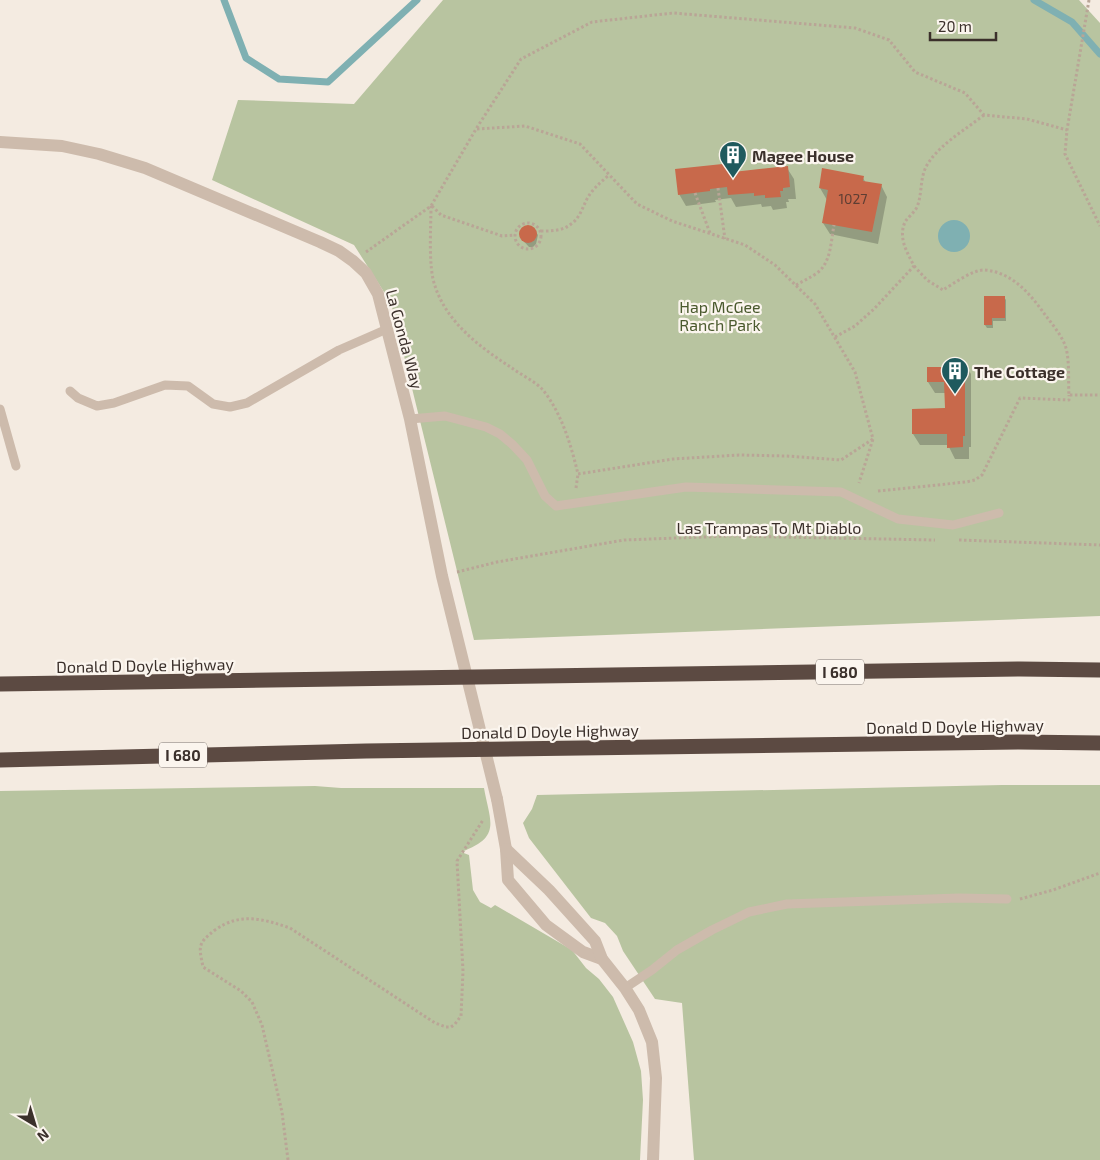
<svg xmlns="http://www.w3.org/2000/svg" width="1100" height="1160" font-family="'Exo 2',sans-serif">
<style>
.green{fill:#b8c4a0}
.water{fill:#7fb0b2}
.shadow{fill:#0003}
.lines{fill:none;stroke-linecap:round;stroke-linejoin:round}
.stream{stroke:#7fb0b2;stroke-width:7}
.building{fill:#c8694b}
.path{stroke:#b9a596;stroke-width:3;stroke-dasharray:2.5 2.5;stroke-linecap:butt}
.service{stroke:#cdbbac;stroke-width:9}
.minor{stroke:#cdbbac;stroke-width:12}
.tertiary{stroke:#cdbbac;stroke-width:12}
.motorway{stroke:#5c4a42;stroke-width:15}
.labels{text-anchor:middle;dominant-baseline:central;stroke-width:4.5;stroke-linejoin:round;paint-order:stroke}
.number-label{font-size:14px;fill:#5e3e33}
.shield{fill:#fbf5ee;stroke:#756b66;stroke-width:1}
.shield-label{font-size:15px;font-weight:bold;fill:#3b302b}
.poi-label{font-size:16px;font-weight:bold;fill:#3b302b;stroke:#fbf5ee;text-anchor:start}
.park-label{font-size:16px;fill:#4a5a2e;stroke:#fbf5ee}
.street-label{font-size:16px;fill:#3b302b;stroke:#fbf5ee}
</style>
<rect width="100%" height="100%" fill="#f4ebe1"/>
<g class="green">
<polygon points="443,0 1079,0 1100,23 1100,616 474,640 391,303 354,245 212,180 238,100 354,104"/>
<polygon points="1002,785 1100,785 1100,1160 694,1160 682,1003 655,999 623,951 617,936 605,923 591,918 529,838 523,823 532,809 537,795"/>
<path d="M315,786L341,788H484C490,822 502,837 461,852L469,855L473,890L480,902L491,908L495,905L572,950L586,968L599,979L613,997L633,1042L641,1071L643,1100L640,1160H0V791Z"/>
</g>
<circle class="water" cx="954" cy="236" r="16"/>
<g class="shadow">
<polygon points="732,165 736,173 787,168 794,179 796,199 788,199 789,202 786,202 787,208 773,210 771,206 762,207 761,204 736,207 731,198 715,200 716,202 686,206 679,194"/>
<polygon points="863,178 866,183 881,185 887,197 878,244 830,234 823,223 827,200 820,188"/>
<polygon points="527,226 532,227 538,235 536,244 533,247 529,247 520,237 520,232 523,228"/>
<polygon points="1004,297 1006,300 1006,321 993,321 993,328 987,328 985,325"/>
<polygon points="964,362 971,374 971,447 969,447 969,459 955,459 948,445 920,445 913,434 946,409 946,393 935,393 928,382 946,368"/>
</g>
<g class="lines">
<g class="stream">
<polyline points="224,0 246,58 279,79 328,82 417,0"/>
<polyline points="1034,0 1072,22 1100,54"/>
</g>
</g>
<g class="building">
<polygon points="732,163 733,172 788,166 790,187 783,188 783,191 780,191 781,197 765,198 765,195 754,196 754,193 728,195 727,187 710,189 710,191 678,195 675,169"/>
<polygon points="822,168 864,176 863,181 882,184 872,232 822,223 828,190 819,188"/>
<circle cx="528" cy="234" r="9"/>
<polygon points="984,296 1005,296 1005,318 992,318 992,325 984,325"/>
<polygon points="945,361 965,361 965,436 963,436 963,447 947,448 947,434 912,434 912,409 945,408 944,382 927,382 927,367 945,367"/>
</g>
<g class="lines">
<g class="path">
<polyline points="1089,0 1067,130 1065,154 1100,226"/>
<polyline points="477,129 525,126 580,144 637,204 672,221 745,245 775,265 815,304 855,372 873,439 859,483"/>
<polyline points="718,188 725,239"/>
<polyline points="695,193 710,233"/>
<path d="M431,206C431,228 428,267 435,286C447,323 481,348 512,368C521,375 535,381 543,390C562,414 571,445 578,474L673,459L739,455L787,456L841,460L873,439"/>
<polyline points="432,206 441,215 502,236 515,235"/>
<circle cx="528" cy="236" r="13"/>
<path d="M541,231C551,231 563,231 571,224C579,219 582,209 586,201C591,190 600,183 609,175"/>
<polyline points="366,252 431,206 476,129 521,59 592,22 673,13 855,28 889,40 915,72 965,93 984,115 1027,119 1067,130"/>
<path d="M914,266L927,280L943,290C953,284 972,270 984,270C1013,272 1031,295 1046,316C1053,325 1061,335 1065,345C1070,358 1068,381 1069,395H1100"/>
<path d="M796,285C803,281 810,278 817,273C831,263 831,241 834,225"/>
<path d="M835,337L855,326L874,309L914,266C907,252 898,238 905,222C908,217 914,213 917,207C922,195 920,181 925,169C935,147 965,130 984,115"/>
<polyline points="576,488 578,474"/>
<polyline points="878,491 966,482 975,480 982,475 1020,398 1069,400 1069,395"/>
<polyline points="959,540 1100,545"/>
<polyline points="457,572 497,562 624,540 730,536 935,540"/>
<polyline points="1020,899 1053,890 1100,873"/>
<path d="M288,1160L282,1112L262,1025L252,1002L241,991L203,967C199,946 197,944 215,930C240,912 264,919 290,928L435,1023L446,1027H451L455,1024L461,1016L463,971L457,861L483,820"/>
</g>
<g class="service">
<polyline points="70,391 78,398 97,406 114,403 165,385 188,386 213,404 230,407 247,403 339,350 387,329"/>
<polyline points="0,409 16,466"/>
<polyline points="410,419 445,416 486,427 500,434 513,445 527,460 545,496 556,506 686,487 841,492 898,519 953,525 999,513"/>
<polyline points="625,988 652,970 677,950 712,930 749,912 787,904 959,898 1007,899"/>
</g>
<g class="minor">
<polyline points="497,799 506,849 508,880 546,925 583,952 602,959"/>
<polyline points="506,849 549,890 595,941 602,959 625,988 639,1010 652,1042 656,1078 653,1160"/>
</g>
<polyline class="tertiary" points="0,142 62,146 99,154 145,168 320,242 339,251 353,261 366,273 378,294 410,419 442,576 497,799"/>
<g class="motorway">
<polyline points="0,684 1020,669 1100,670"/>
<polyline points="0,760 366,751 1019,742 1100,743"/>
</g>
</g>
<defs>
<symbol id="building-pin" viewBox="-11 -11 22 30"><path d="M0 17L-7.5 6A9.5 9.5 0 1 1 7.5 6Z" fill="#1f5a5e" stroke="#fbf5ee"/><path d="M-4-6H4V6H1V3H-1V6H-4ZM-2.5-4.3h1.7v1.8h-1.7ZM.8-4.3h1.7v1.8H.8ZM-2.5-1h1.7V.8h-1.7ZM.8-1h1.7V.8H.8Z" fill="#fff"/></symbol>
</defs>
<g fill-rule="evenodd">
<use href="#building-pin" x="717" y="139" width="32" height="43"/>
<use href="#building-pin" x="939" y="355" width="32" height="43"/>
</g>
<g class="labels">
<g class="number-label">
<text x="853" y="198">1027</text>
</g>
<g class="shield">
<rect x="816" y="659.5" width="48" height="25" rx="4"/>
<rect x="159" y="742.5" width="48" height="25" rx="4"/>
</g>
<g class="shield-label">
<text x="840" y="672">I 680</text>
<text x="183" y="755">I 680</text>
</g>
<g class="poi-label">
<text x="752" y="155">Magee House</text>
<text x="974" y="371">The Cottage</text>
</g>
<g class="park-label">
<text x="720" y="306">Hap McGee<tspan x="720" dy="18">Ranch Park</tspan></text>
</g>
<g class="street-label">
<text transform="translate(405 339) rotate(75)">La Gonda Way</text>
<text x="769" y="527">Las Trampas To Mt Diablo</text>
<text transform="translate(145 665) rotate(-1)">Donald D Doyle Highway</text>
<text transform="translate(955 726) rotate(-1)">Donald D Doyle Highway</text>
<text transform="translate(550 731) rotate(-1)">Donald D Doyle Highway</text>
</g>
</g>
<g transform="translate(35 1125) rotate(142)" stroke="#fbf5ee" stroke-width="4" paint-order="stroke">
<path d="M0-4L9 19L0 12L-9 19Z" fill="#3b302b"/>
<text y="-8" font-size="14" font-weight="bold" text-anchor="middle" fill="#3b302b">N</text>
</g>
<path d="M930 32v8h66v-8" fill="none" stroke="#3b302b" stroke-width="2.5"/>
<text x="938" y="32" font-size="15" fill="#3b302b" stroke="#fbf5ee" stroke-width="4" paint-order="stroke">20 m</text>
</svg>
